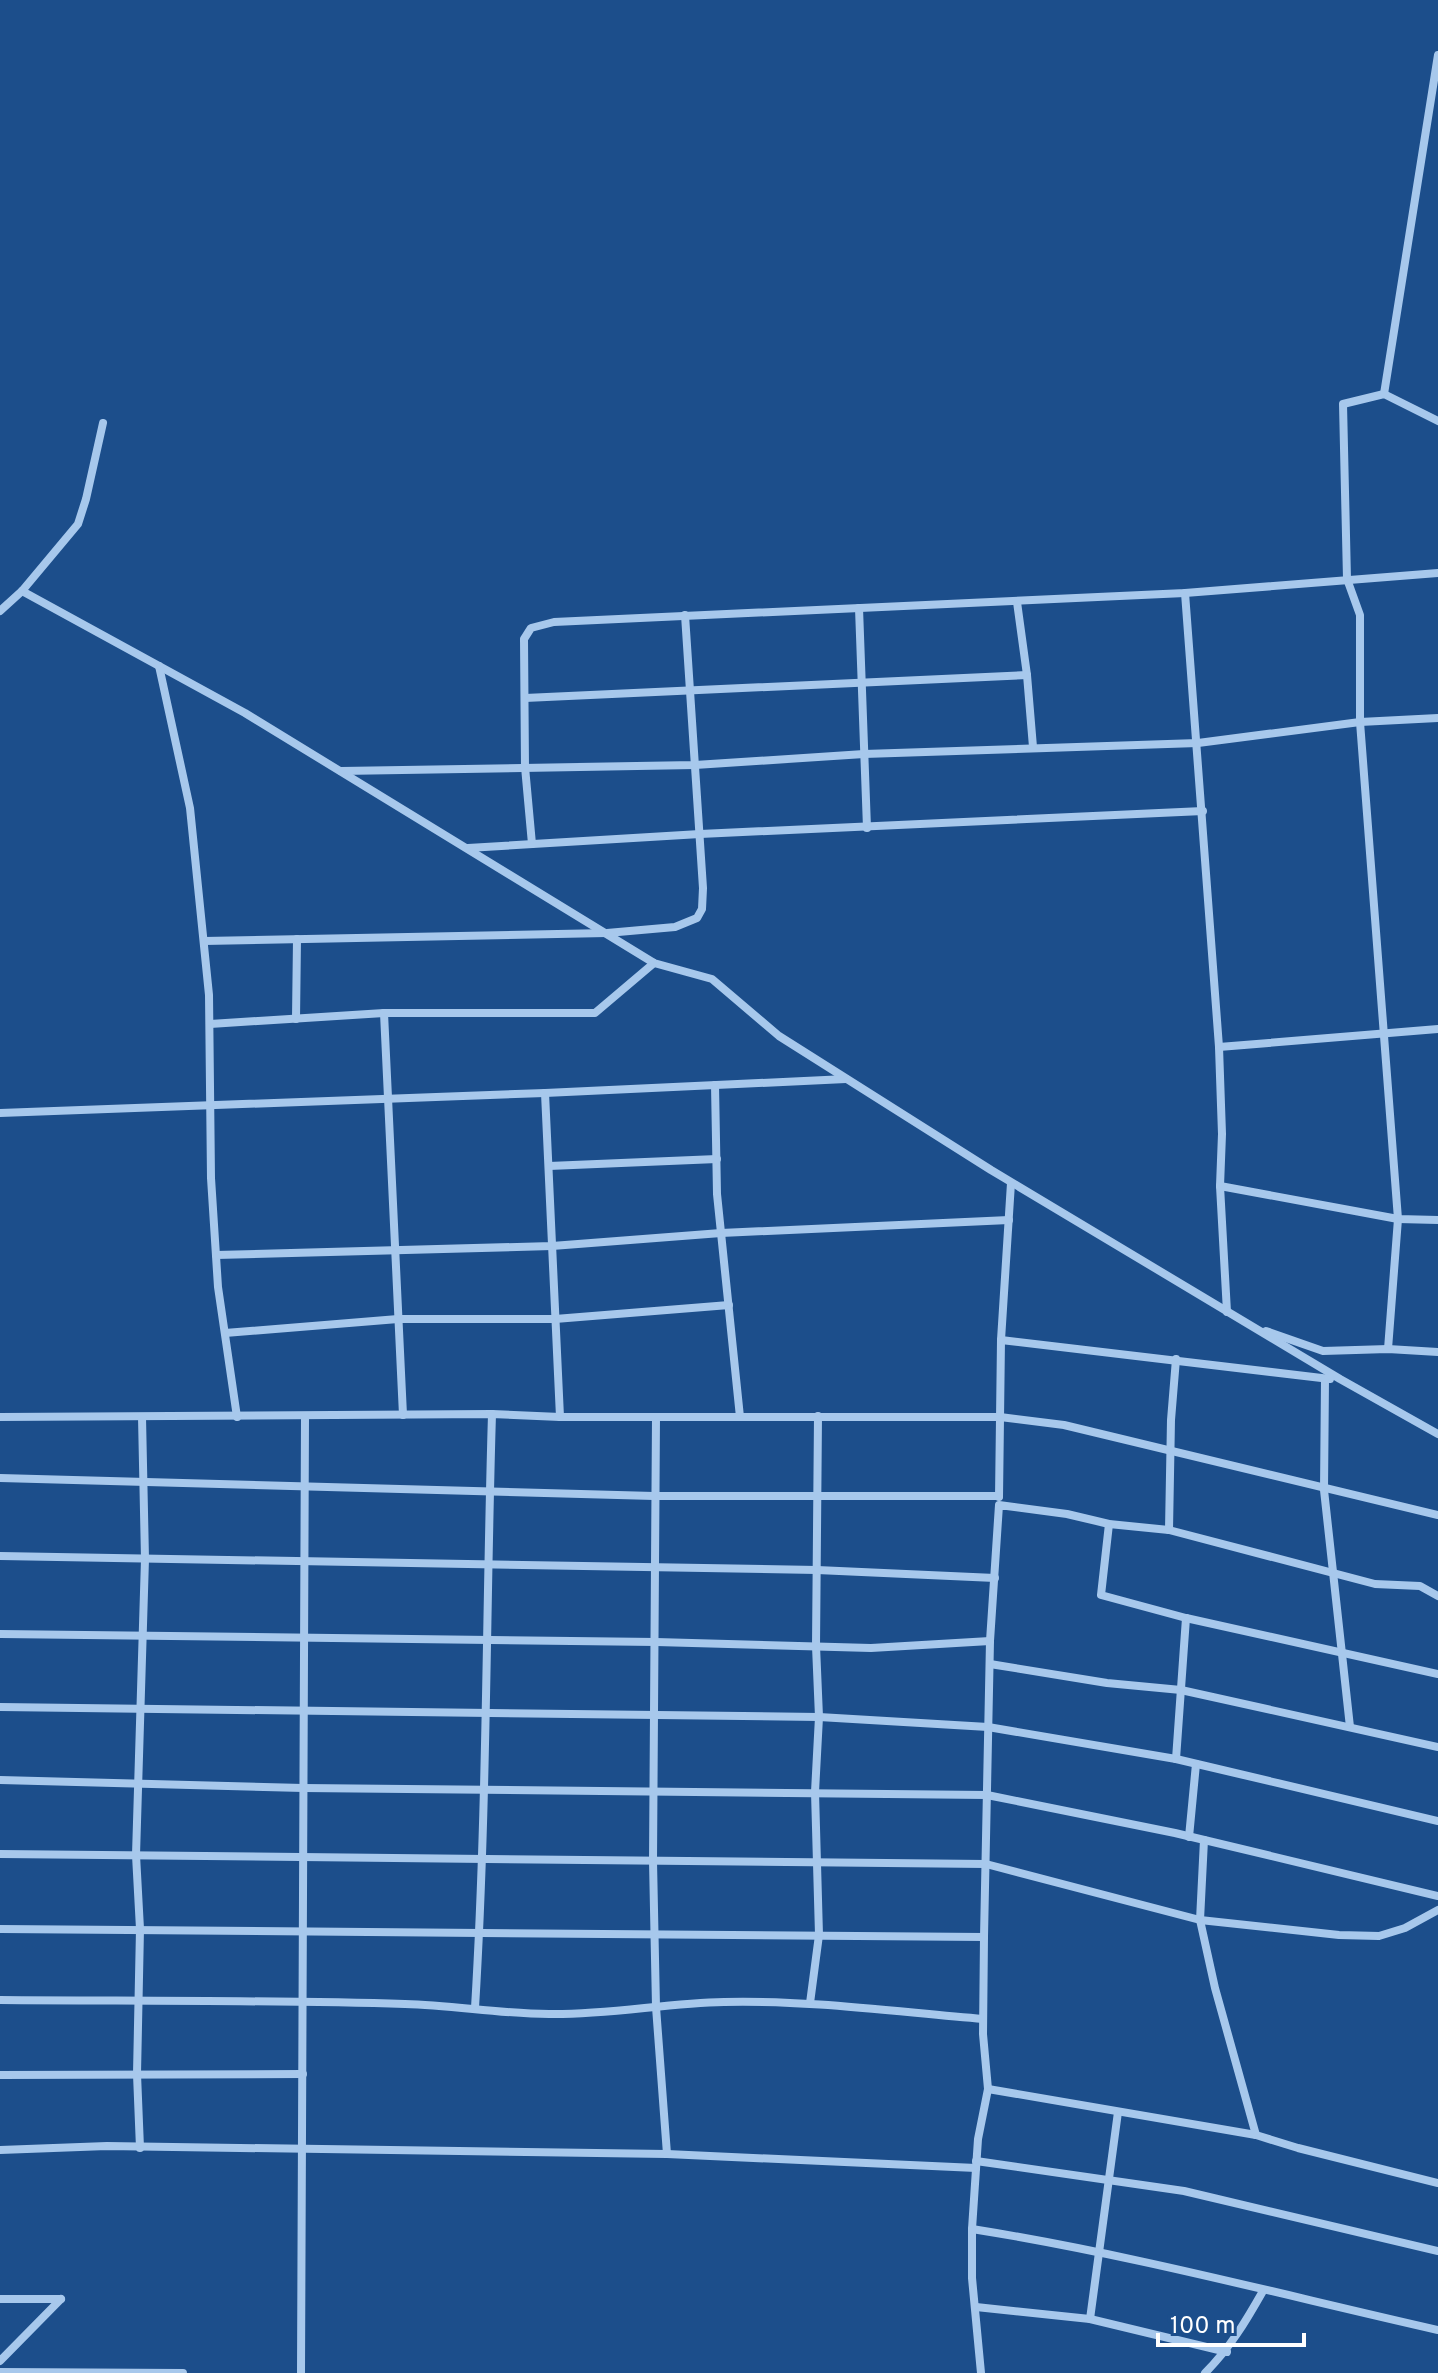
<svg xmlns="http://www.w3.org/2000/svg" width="1438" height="2373" font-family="Overpass,sans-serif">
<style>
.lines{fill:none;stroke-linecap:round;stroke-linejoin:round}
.street{stroke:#a7c8ec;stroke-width:8}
</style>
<rect width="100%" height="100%" fill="#1c4e8b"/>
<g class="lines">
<g class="street">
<polyline points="1384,394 1438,55"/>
<polyline points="22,591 245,713 654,963 712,979 779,1036 991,1170 1340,1379 1438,1434"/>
<polyline points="1185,593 1219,1047 1222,1134 1220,1186 1227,1312"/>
<polyline points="1017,602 1027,675 1033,747"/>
<polyline points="859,608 867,828"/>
<polyline points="0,611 22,591 78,524 86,499 103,423"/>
<polyline points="159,666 190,808 209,995 211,1178 218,1287 237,1417"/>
<polyline points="525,698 1027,675"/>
<polyline points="341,771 695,765 864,754 1198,743 1360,722 1438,718"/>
<polyline points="532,844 525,767 524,639 531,628 554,622 1185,593 1438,573"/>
<polyline points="468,848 700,834 1203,811"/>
<polyline points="204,941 607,933 675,927 697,918 702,909 703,888 685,615"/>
<polyline points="384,1013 403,1415"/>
<polyline points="296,1019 297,939"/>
<polyline points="210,1024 384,1013 595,1013 654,963"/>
<polyline points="1219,1047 1438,1029"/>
<polyline points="715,1085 717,1194 740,1417"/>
<polyline points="545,1093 560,1417"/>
<polyline points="0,1113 545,1093 846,1079"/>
<polyline points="549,1166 717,1159"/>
<polyline points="1220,1186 1398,1219 1438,1220"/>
<polyline points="216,1255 552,1246 721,1233 1009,1220"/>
<polyline points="1266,1331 1323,1351 1388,1349 1438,1352"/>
<polyline points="225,1333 398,1319 555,1319 729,1305"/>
<polyline points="1001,1340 1330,1379"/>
<polyline points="1388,1349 1398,1219 1360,722 1360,615 1347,579 1343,404 1384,394 1438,421"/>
<polyline points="1325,1379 1324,1490 1350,1727"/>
<polyline points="0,1417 492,1414 560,1417 1000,1417 1064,1425 1438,1515"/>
<polyline points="656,1417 653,1861 656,2007 667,2154"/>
<polyline points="0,1478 654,1496 999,1496"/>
<polyline points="999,1497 1001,1340 1011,1183"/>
<polyline points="1109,1524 1101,1595 1186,1618 1438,1674"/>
<polyline points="1169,1530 1171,1420 1176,1359"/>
<polyline points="0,1556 817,1570 995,1578"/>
<polyline points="0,1634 656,1642 871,1648 990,1641"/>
<polyline points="990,1664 1107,1683 1181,1690 1438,1747"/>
<polyline points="0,1707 819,1717 988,1727 1176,1759 1438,1821"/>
<polyline points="1176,1759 1186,1618"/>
<polyline points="0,1780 303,1788 987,1795 1175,1833 1438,1896"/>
<polyline points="1189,1837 1196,1764"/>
<polyline points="1204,1840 1200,1920 1215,1988 1256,2135"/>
<polyline points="0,1854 986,1864 1200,1920 1339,1935 1379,1936 1405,1928 1438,1910"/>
<polyline points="0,1929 984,1937"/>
<path d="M0,2000C135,2001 270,2000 405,2004C453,2005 501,2014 549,2014C608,2015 666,2003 724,2002C810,2000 897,2012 983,2019"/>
<polyline points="810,2003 819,1935 815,1792 819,1717 816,1646 818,1416"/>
<path d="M475,2008C487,1810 486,1612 492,1414"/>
<polyline points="0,2075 303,2074"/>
<polyline points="988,2089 1256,2135 1298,2148 1438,2183"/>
<polyline points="140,2148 137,2074 140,1929 136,1855 145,1559 142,1417"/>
<polyline points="0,2150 107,2146 667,2154 976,2168"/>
<polyline points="976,2161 1184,2191 1438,2251"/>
<path d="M972,2229C1129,2254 1283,2295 1438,2330"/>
<polyline points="0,2299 61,2299"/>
<polyline points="976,2307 1090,2319 1227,2352"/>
<polyline points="1090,2319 1118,2112"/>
<polyline points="0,2361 61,2299"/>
<polyline points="0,2372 183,2373"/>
<polyline points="301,2373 305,1417"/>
<polyline points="981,2373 972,2278 972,2229 978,2139 988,2089 983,2034 984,1937 990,1641 999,1505 1067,1514 1109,1524 1169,1530 1375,1584 1420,1586 1438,1596"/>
<path d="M1205,2373C1230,2348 1246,2321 1263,2291"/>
</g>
</g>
<path d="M1158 2333v12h146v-12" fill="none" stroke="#ffffff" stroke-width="4"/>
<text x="1170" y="2333" font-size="24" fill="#ffffff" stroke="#1c4e8b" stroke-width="6" paint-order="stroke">100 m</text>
</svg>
